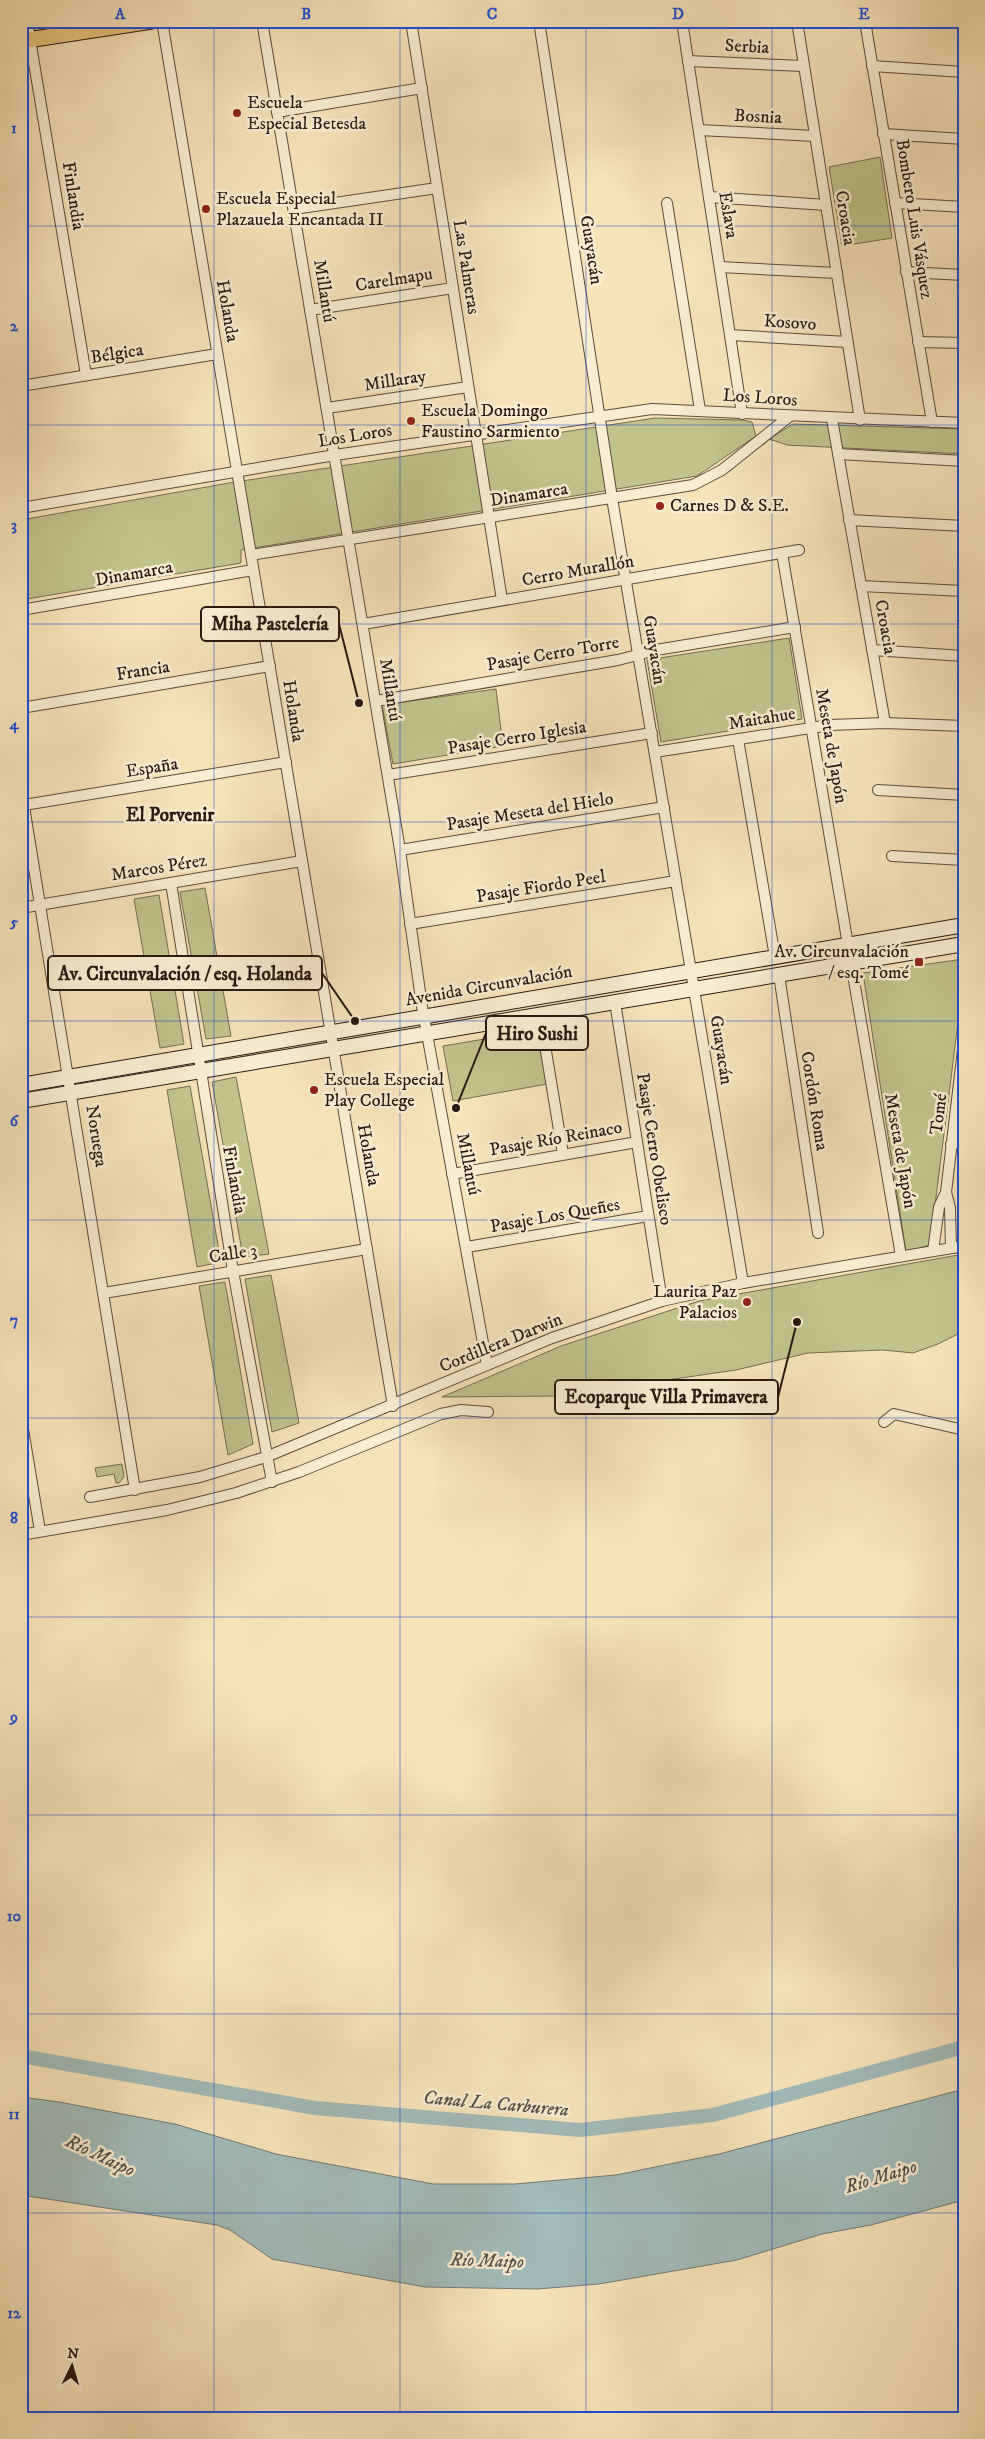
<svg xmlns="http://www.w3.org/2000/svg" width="985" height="2439" font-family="'IM FELL DW Pica',serif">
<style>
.green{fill:#c2c38b;stroke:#766d4e}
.water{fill:#a1bcb9;stroke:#717a75}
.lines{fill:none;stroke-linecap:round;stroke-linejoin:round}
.canal{stroke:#a1bcb9;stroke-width:14}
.street-casing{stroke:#5d4a3a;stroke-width:12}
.secondary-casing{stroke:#291710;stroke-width:16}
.primary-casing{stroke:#291710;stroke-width:17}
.street{stroke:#faedd1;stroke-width:10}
.secondary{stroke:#faedd1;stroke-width:14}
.primary{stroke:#ecc27c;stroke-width:15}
.grid{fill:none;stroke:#1d4ed8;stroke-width:1;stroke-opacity:0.55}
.poi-dot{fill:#8f2418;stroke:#faedd1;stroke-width:2}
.labels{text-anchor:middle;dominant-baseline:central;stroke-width:5;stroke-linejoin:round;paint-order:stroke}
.street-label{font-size:18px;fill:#291710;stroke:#faedd1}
.poi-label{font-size:18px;fill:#291710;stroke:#faedd1;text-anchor:start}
.neighbourhood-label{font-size:19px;font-weight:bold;fill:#291710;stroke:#faedd1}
.water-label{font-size:19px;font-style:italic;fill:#53514b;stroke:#faedd1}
.leader{fill:none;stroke:#291710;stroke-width:2}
.callout-dot{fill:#291710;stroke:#faedd1;stroke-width:2}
.callout{fill:#faedd1;stroke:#291710;stroke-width:2}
.callout-label{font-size:19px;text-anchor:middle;font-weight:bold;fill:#291710}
.neatline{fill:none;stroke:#1d4ed8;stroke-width:2}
.grid-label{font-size:16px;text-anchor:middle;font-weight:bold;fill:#1d4ed8}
</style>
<rect width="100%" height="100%" fill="#f8e3b8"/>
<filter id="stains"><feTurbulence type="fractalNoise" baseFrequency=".004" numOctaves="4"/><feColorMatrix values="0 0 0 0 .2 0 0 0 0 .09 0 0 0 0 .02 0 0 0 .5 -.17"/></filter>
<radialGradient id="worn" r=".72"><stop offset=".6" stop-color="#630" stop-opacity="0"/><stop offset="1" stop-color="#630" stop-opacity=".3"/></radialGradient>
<g class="green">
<polygon points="21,21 127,21 21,37"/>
<polygon points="880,157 892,238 842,246 829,167"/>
<polygon points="655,418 742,420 752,422 756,436 697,476 241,550 241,563 21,600 21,520 229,483"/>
<polygon points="793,424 964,429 964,454 787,445 769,439"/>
<polygon points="789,638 802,719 661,742 647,660"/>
<polygon points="496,689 503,746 393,764 382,705"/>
<polygon points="205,888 231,1036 206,1039 180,892"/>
<polygon points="159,895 184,1044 160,1048 134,899"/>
<polygon points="964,959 964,975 930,1245 906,1252 863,973"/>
<polygon points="538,1030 547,1084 453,1101 443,1046"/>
<polygon points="236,1077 269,1254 243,1257 212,1082"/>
<polygon points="190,1086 221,1262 197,1267 167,1090"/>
<polygon points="964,1254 964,1331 938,1344 913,1353 883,1350 808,1353 736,1370 557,1396 442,1397 561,1346 699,1301"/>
<polygon points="271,1275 299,1423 272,1432 245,1279"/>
<polygon points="225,1282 253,1444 228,1455 199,1286"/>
<polygon points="122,1464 124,1477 119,1483 116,1483 114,1474 97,1477 95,1468"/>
</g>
<polygon class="water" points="964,2089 964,2200 871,2225 822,2234 737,2260 599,2284 537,2289 425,2287 272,2259 230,2230 217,2225 21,2195 21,2097 59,2102 175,2124 276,2154 433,2184 515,2184 616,2175 719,2154"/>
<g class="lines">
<polyline class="canal" points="21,2056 315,2108 580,2130 713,2115 964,2047"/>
<defs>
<g id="street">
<polyline points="27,21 86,375"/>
<polyline points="162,21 393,1406"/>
<polyline points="262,21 400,850 422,1006 487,1365"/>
<polyline points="411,21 502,600"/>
<polyline points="539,21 612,498 743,1283"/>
<polyline points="682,21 742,414"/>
<polyline points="797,21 860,420"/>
<polyline points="865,21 932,422"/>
<polyline points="688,61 804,66"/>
<polyline points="872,66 964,72"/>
<polyline points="277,112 422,88"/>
<polyline points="699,130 815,136"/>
<polyline points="883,134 964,139"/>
<polyline points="709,197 826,205"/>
<polyline points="667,203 700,410"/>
<polyline points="895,203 964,207"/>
<polyline points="294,209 437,188"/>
<polyline points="720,267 837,273"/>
<polyline points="906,272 964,275"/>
<polyline points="310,310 453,288"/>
<polyline points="730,335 847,342"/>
<polyline points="918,342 964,343"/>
<polyline points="21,386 217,354"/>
<polyline points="327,408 468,387"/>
<polyline points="832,419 885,723"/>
<polyline points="838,454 964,461"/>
<polyline points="21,508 335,455 652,409 964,423"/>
<polyline points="849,520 964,526"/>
<polyline points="782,553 848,945"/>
<polyline points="251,555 693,485 722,470 790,416"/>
<polyline points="861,586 964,591"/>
<polyline points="21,610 253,570"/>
<polyline points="363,624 799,550"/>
<polyline points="872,650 964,656"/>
<polyline points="376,701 618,660 656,650 795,627"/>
<polyline points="21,708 270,666"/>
<polyline points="738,739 775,957"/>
<polyline points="655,752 830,725 885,723 964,726"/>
<polyline points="388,775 652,733"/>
<polyline points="21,788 135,1490"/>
<polyline points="878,790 964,795"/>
<polyline points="24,805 286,762"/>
<polyline points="400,850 664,807"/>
<polyline points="892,856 964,860"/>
<polyline points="171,883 233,1271 272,1482"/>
<polyline points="21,908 302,861"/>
<polyline points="410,924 676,881"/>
<polyline points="851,963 901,1256"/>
<polyline points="779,975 818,1233"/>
<polyline points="615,1002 662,1301"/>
<polyline points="540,1015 563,1154"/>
<polyline points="951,1144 964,1142"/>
<polyline points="452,1174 637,1142"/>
<polyline points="946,1192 950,1208 951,1248"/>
<polyline points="467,1247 648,1216"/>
<polyline points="933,1251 939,1207 946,1192 964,1041"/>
<polyline points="104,1293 367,1249"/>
<polyline points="21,1417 40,1531"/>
<polyline points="884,1422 894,1414 964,1430"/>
<polyline points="90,1497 200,1477 266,1457 552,1338 662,1301 743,1283 964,1246"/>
<polyline points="21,1535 167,1510 236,1493 299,1472 441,1414 461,1410 488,1412"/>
</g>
<g id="secondary">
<polyline points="21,1085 964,925"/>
<polyline points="21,1101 964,944"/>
</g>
<polyline id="primary" points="21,41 152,21"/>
</defs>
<use href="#street" class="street-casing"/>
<use href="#secondary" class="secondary-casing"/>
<use href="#primary" class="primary-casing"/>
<use href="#street" class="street"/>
<use href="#secondary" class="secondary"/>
<use href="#primary" class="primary"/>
</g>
<path class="grid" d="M214,21V2418M400,21V2418M586,21V2418M772,21V2418M21,226H964M21,425H964M21,624H964M21,822H964M21,1021H964M21,1220H964M21,1418H964M21,1617H964M21,1815H964M21,2014H964M21,2213H964"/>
<g class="poi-dot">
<circle cx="237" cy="113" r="5"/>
<circle cx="206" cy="209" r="5"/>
<circle cx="411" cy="421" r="5"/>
<circle cx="660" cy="506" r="5"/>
<rect x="914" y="957" width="10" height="10" rx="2.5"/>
<circle cx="314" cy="1090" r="5"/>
<circle cx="747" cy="1302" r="5"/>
</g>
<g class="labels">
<g class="street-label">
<text transform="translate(747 47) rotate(3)">Serbia</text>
<text transform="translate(758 117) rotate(3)">Bosnia</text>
<text transform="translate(73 196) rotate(81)">Finlandia</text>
<text transform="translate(728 215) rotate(81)">Eslava</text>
<text transform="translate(845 218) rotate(81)">Croacia</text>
<text transform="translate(914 219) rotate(81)">Bombero Luis Vásquez</text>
<text transform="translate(591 250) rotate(81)">Guayacán</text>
<text transform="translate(466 267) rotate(81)">Las Palmeras</text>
<text transform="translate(394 280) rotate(-9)">Carelmapu</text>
<text transform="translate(324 291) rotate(81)">Millantú</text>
<text transform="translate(227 311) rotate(80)">Holanda</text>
<text transform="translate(790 323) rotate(4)">Kosovo</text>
<text transform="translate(117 354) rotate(-9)">Bélgica</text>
<text transform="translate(395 381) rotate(-9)">Millaray</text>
<text transform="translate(760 398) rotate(4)">Los Loros</text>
<text transform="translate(355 436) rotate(-9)">Los Loros</text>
<text transform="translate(529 495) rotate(-9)">Dinamarca</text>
<text transform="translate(578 571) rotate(-10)">Cerro Murallón</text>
<text transform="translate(134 574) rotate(-10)">Dinamarca</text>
<text transform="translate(885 627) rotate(80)">Croacia</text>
<text transform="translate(654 650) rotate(81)">Guayacán</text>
<text transform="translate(553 654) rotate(-10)">Pasaje Cerro Torre</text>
<text transform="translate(143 671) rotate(-9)">Francia</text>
<text transform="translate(390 690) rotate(81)">Millantú</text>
<text transform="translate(293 711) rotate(81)">Holanda</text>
<text transform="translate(762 719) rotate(-9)">Maitahue</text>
<text transform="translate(517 738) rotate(-9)">Pasaje Cerro Iglesia</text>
<text transform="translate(831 746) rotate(80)">Meseta de Japón</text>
<text transform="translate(152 768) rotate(-9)">España</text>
<text transform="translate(530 812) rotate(-9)">Pasaje Meseta del Hielo</text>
<text transform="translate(159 868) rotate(-9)">Marcos Pérez</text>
<text transform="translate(541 887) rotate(-9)">Pasaje Fiordo Peel</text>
<text transform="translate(489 986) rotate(-10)">Avenida Circunvalación</text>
<text transform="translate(721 1050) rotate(81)">Guayacán</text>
<text transform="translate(814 1101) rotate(81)">Cordón Roma</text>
<text transform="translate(939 1114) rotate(-83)">Tomé</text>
<text transform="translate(96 1136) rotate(81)">Noruega</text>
<text transform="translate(556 1139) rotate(-10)">Pasaje Río Reinaco</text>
<text transform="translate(654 1149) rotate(81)">Pasaje Cerro Obelisco</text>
<text transform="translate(900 1151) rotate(80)">Meseta de Japón</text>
<text transform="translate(368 1155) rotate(80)">Holanda</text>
<text transform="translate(468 1164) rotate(79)">Millantú</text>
<text transform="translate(234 1180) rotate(80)">Finlandia</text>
<text transform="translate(555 1216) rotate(-10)">Pasaje Los Queñes</text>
<text transform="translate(233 1254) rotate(-9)">Calle 3</text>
<text transform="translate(501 1343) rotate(-22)">Cordillera Darwin</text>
</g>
<g class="poi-label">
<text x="247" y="103">Escuela<tspan x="247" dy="21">Especial Betesda</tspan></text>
<text x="216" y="199">Escuela Especial<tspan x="216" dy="21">Plazauela Encantada II</tspan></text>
<text x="421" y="411">Escuela Domingo<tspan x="421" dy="21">Faustino Sarmiento</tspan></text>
<text x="670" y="506">Carnes D &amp; S.E.</text>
<text x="909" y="952" text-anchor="end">Av. Circunvalación<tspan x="909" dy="21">/ esq. Tomé</tspan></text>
<text x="324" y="1080">Escuela Especial<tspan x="324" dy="21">Play College</tspan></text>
<text x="737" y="1292" text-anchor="end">Laurita Paz<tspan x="737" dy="21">Palacios</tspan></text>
</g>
<g class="neighbourhood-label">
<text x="170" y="815">El Porvenir</text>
</g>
<g class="water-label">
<text transform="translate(496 2104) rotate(5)">Canal La Carburera</text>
<text transform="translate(100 2156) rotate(25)">Río Maipo</text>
<text transform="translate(881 2177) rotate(-17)">Río Maipo</text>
<text transform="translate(487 2261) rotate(2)">Río Maipo</text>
</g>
</g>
<path class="leader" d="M359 703L339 624M355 1021L322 973M456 1108L486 1033M797 1322L778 1397"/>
<g class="callout-dot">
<circle cx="359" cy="703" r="5"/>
<circle cx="355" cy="1021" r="5"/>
<circle cx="456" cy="1108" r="5"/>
<circle cx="797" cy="1322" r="5"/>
</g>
<g class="callout">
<rect x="201" y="607" width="138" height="34" rx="5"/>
<rect x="48" y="956" width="274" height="34" rx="5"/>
<rect x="486" y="1016" width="102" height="34" rx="5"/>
<rect x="555" y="1380" width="223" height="34" rx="5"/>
</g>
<g class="callout-label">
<text x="270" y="630">Miha Pastelería</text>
<text x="185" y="980">Av. Circunvalación / esq. Holanda</text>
<text x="537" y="1040">Hiro Sushi</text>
<text x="666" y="1403">Ecoparque Villa Primavera</text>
</g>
<rect width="985" height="2439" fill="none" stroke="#f8e3b8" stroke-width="55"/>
<g transform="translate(72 2366) rotate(5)" stroke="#faedd1" stroke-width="4" paint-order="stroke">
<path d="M0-4L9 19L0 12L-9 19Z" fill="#291710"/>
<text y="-8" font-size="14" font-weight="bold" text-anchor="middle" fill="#291710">N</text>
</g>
<rect x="28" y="28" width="930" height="2384" class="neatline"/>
<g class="grid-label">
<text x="120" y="19">A</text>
<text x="306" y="19">B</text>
<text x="492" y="19">C</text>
<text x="678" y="19">D</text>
<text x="864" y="19">E</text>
<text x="14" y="133">1</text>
<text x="14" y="331">2</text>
<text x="14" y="530">3</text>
<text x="14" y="729">4</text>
<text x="14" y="927">5</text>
<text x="14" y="1126">6</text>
<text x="14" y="1325">7</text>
<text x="14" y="1523">8</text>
<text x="14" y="1722">9</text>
<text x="14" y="1921">10</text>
<text x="14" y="2119">11</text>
<text x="14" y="2318">12</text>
</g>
<rect width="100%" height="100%" filter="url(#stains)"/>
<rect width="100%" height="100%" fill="url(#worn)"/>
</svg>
